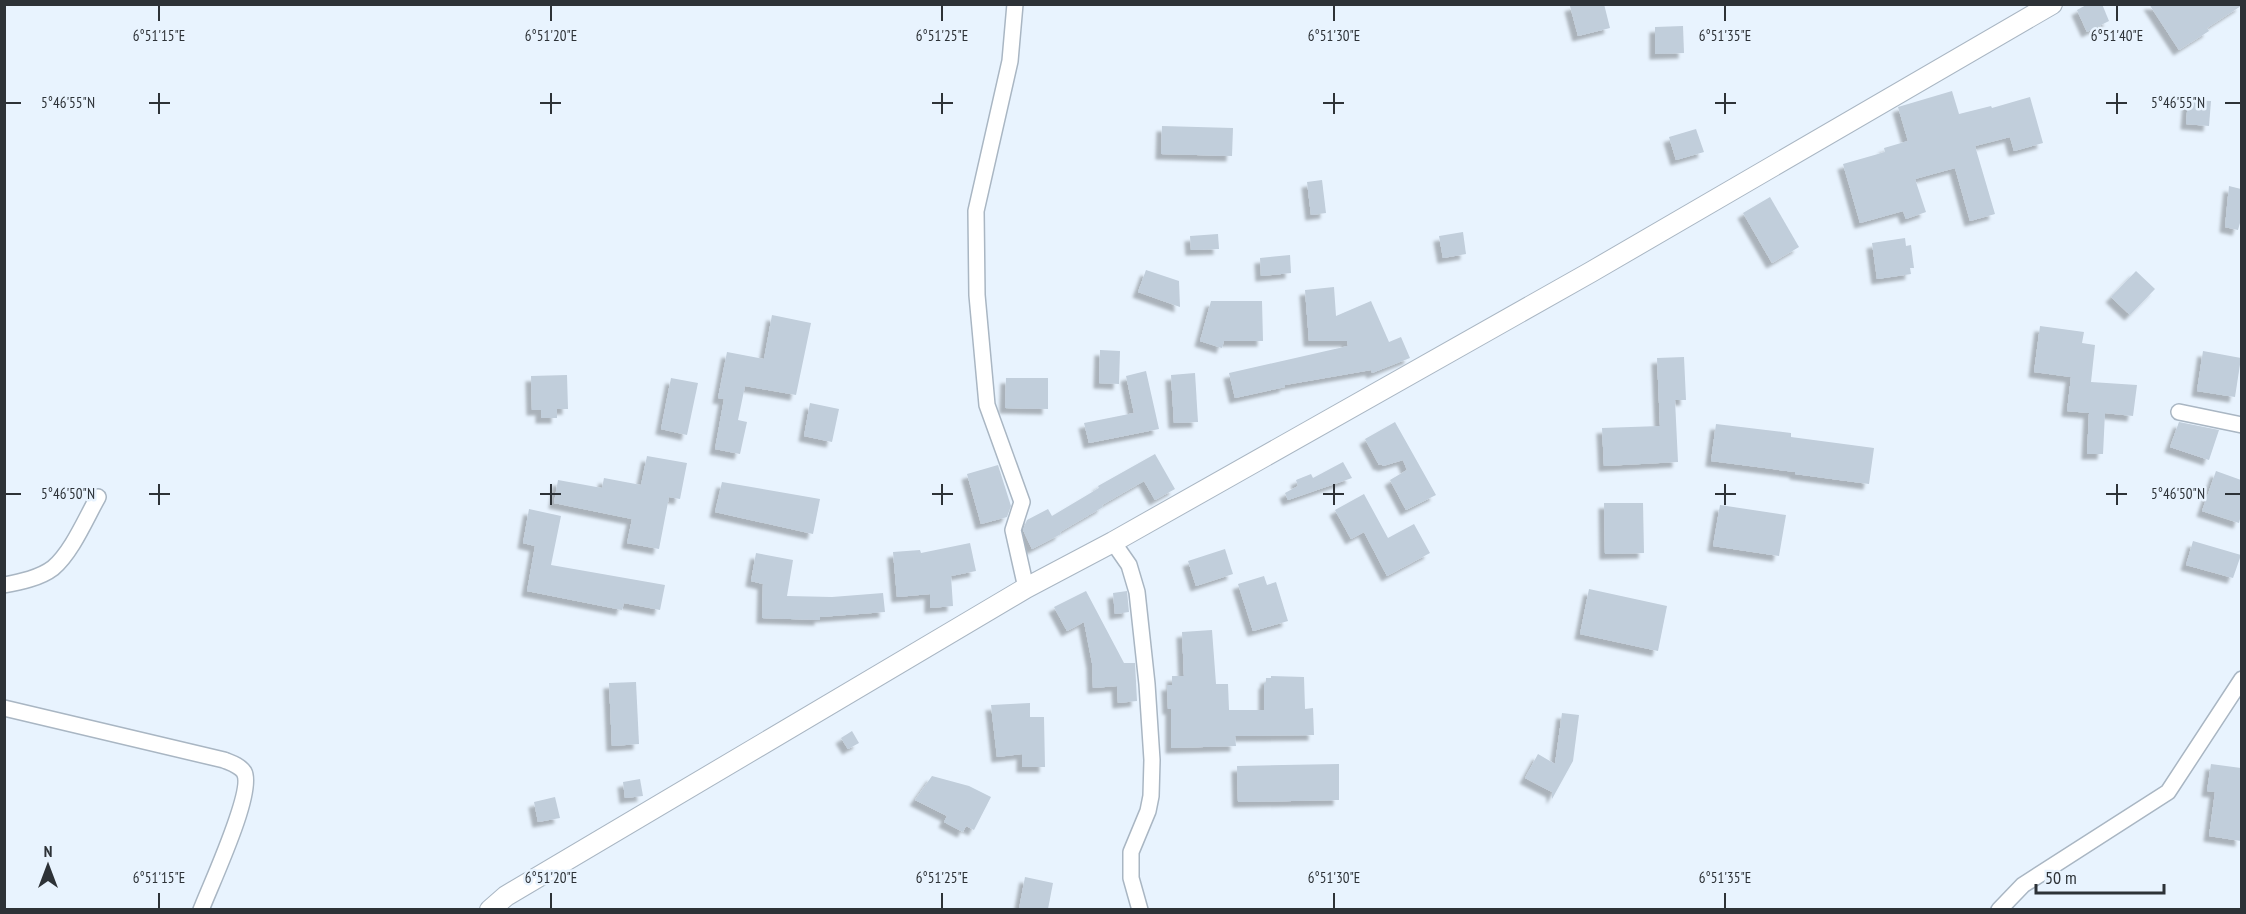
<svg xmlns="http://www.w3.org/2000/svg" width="2246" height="914" font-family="'PT Sans Narrow',sans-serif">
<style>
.building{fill:#c1cedb;filter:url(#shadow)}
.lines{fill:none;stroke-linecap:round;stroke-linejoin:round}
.minor-casing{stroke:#a9b6c3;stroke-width:18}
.tertiary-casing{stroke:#a9b6c3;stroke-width:22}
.minor{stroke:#fff;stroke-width:15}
.tertiary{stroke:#fff;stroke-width:20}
.ticks{fill:none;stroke:#2d3237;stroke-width:2}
.ticks-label{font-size:15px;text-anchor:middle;fill:#2d3237;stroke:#e8f3fe;stroke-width:5;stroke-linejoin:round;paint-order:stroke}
</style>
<defs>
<filter id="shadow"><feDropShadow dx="-5.5" dy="5.5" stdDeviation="1.5" flood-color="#0004"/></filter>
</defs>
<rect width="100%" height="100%" fill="#e8f3fe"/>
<g class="building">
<polygon points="1577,4 1604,4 1610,28 1578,36 1570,6"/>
<polygon points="2088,4 2102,4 2109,21 2087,32 2077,10"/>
<polygon points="2149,4 2241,4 2241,6 2207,28 2209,31 2179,50"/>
<polygon points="1683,26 1684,53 1655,54 1655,27"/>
<polygon points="1952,91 1959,114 1991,106 1992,108 2030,97 2043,143 2014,151 2010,137 1975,146 1995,214 1970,221 1955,168 1915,179 1926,212 1906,219 1903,211 1860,223 1843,164 1885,152 1884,148 1908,141 1898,107"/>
<polygon points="2188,100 2211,101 2209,126 2186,124"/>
<polygon points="1162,126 1233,128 1232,156 1161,154"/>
<polygon points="1696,129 1704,152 1676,160 1669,137"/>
<polygon points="1322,180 1326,213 1311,215 1307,182"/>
<polygon points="2229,186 2241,189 2241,219 2238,230 2225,227"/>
<polygon points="1770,197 1799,247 1772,263 1743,213"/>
<polygon points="1463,232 1466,254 1443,258 1439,236"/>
<polygon points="1218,234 1219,249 1191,250 1190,236"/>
<polygon points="1905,238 1906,246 1911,245 1914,268 1910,268 1911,274 1877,279 1872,243"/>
<polygon points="1290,255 1291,273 1261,276 1260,258"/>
<polygon points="1146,270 1179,281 1180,307 1138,292"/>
<polygon points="2136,271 2155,289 2130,315 2111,297"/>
<polygon points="1334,287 1336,316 1371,301 1389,342 1401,337 1410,358 1372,373 1371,370 1285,385 1285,387 1235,398 1229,373 1348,346 1347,341 1309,341 1305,290"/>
<polygon points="1211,301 1262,301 1263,341 1224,341 1222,348 1200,341"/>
<polygon points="772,315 811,323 796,395 745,386 738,420 747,422 740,454 715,449 724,399 718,398 727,352 764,359"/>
<polygon points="2040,326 2084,332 2082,343 2095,345 2091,382 2137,385 2133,416 2105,413 2103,454 2087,454 2089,413 2067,411 2071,377 2034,372"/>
<polygon points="1100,350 1120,351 1119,384 1099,383"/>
<polygon points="2203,351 2241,358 2235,397 2197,391"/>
<polygon points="1684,357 1686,400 1675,400 1678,462 1604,466 1602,428 1660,426 1657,358"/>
<polygon points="1146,371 1159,429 1089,443 1084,423 1134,413 1126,376"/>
<polygon points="1195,373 1198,422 1174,423 1171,375"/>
<polygon points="567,375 568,409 557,409 557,418 541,418 541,410 532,410 531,376"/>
<polygon points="671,378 698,383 687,435 661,429"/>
<polygon points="1006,378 1048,378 1048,409 1005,408"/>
<polygon points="810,403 839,409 832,442 804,436"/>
<polygon points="1395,422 1436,495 1406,510 1390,480 1407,470 1403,460 1383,466 1381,464 1379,465 1365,439"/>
<polygon points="2179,422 2219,430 2209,460 2170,447"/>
<polygon points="1716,424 1791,433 1791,437 1874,448 1869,484 1795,474 1795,472 1711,461"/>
<polygon points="1155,454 1175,489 1155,500 1144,481 1102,505 1103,507 1060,532 1061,534 1032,549 1023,530 1027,520 1048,509 1052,516 1099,488 1098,486"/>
<polygon points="647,456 687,463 680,499 669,497 659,549 627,543 632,519 554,503 558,480 602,488 604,478 641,485"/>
<polygon points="1343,462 1352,478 1288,500 1285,493 1298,486 1296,480 1311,474 1313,478"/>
<polygon points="998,465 1011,506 1007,517 981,524 967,474"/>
<polygon points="2216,471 2241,480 2241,515 2239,523 2202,511"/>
<polygon points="722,482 820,499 813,534 715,512"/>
<polygon points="1364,494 1388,538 1414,524 1430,553 1387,576 1364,532 1351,539 1335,510"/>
<polygon points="1604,503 1643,503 1644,553 1605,554"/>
<polygon points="1720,505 1786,515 1779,556 1713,546"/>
<polygon points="529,509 561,516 551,565 665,585 660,610 624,603 622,610 527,591 535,546 523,543"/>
<polygon points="2193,541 2241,555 2233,578 2186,565"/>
<polygon points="970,543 976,571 951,576 953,606 930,608 930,594 897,597 893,552 920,550 921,553"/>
<polygon points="1225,549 1233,574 1196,586 1188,561"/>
<polygon points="756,553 793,560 787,596 832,597 883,593 885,612 820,617 820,620 762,618 763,584 751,581"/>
<polygon points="1264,576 1267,585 1276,582 1288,621 1253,631 1238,584"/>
<polygon points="1589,589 1667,606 1658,651 1580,634"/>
<polygon points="1086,591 1124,663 1135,663 1137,701 1118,703 1117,686 1093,688 1092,663 1084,622 1067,631 1054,607"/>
<polygon points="1127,591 1129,612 1115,614 1113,593"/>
<polygon points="1212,630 1216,684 1228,684 1229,710 1264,710 1264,683 1266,683 1266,678 1271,678 1271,676 1304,677 1305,709 1313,708 1314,735 1235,736 1236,746 1171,748 1171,709 1168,709 1167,685 1172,685 1172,676 1184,676 1182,632"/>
<polygon points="636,682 639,744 612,746 609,683"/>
<polygon points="1030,703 1030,717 1044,717 1045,767 1022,767 1022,754 997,757 991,705"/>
<polygon points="1562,713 1579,715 1573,761 1552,799 1552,792 1525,778 1538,754 1555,764"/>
<polygon points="852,731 859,743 848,749 841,738"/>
<polygon points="1339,764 1339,800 1238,802 1237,766"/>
<polygon points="2211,764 2241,768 2241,841 2209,836 2215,792 2207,791"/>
<polygon points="932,776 969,786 991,797 974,830 966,826 963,832 944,822 947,816 915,800"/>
<polygon points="640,779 643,796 625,798 623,782"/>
<polygon points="555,797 560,818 538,822 534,802"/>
<polygon points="1025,877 1053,883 1048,909 1019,909"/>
</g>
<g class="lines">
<defs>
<g id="minor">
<polyline points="1015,4 1010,61 976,211 977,295 987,405 1022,502 1013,530 1026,588"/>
<polyline points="2179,412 2242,425"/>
<polyline points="1113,542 1129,565 1137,592 1147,684 1152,760 1151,796 1148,811 1131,852 1131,878 1140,910"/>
<path d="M4,585C20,582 40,578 53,568C72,552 86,518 98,497"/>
<path d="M4,708L224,760C231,763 239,765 244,772C255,791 210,886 201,910"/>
<polyline points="1999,910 2023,885 2168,792 2242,679"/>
</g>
<polyline id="tertiary" points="490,910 506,896 1026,588 1113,542 1591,272 2052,4"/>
</defs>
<use href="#minor" class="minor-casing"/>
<use href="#tertiary" class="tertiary-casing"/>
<use href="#minor" class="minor"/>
<use href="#tertiary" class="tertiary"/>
</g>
<path class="ticks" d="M159,6V21M551,6V21M942,6V21M1334,6V21M1725,6V21M2117,6V21M159,93V114M551,93V114M942,93V114M1334,93V114M1725,93V114M2117,93V114M6,103H21M149,103H170M540,103H561M932,103H953M1323,103H1344M1715,103H1736M2106,103H2127M2225,103H2240M159,484V505M551,484V505M942,484V505M1334,484V505M1725,484V505M2117,484V505M6,494H21M149,494H170M540,494H561M932,494H953M1323,494H1344M1715,494H1736M2106,494H2127M2225,494H2240M159,893V908M551,893V908M942,893V908M1334,893V908M1725,893V908"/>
<g class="ticks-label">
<text x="159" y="41">6°51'15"E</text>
<text x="551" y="41">6°51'20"E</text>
<text x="942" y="41">6°51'25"E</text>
<text x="1334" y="41">6°51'30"E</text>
<text x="1725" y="41">6°51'35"E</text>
<text x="2117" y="41">6°51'40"E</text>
<text x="68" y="108">5°46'55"N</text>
<text x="2178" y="108">5°46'55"N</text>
<text x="68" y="499">5°46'50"N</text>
<text x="2178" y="499">5°46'50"N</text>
<text x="159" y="883">6°51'15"E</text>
<text x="551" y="883">6°51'20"E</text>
<text x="942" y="883">6°51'25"E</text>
<text x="1334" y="883">6°51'30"E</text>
<text x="1725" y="883">6°51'35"E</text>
</g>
<rect width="2246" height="914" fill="none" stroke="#2d3237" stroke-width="12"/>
<g transform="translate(48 866)" stroke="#e8f3fe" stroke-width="4.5" paint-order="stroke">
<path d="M0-4.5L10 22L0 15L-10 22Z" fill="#2d3237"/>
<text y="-9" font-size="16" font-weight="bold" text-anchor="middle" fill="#2d3237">N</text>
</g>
<path d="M2036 884v9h128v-9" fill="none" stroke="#2d3237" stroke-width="3"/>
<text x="2045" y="884" font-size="18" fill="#2d3237" stroke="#e8f3fe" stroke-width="4.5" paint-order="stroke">50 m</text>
</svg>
